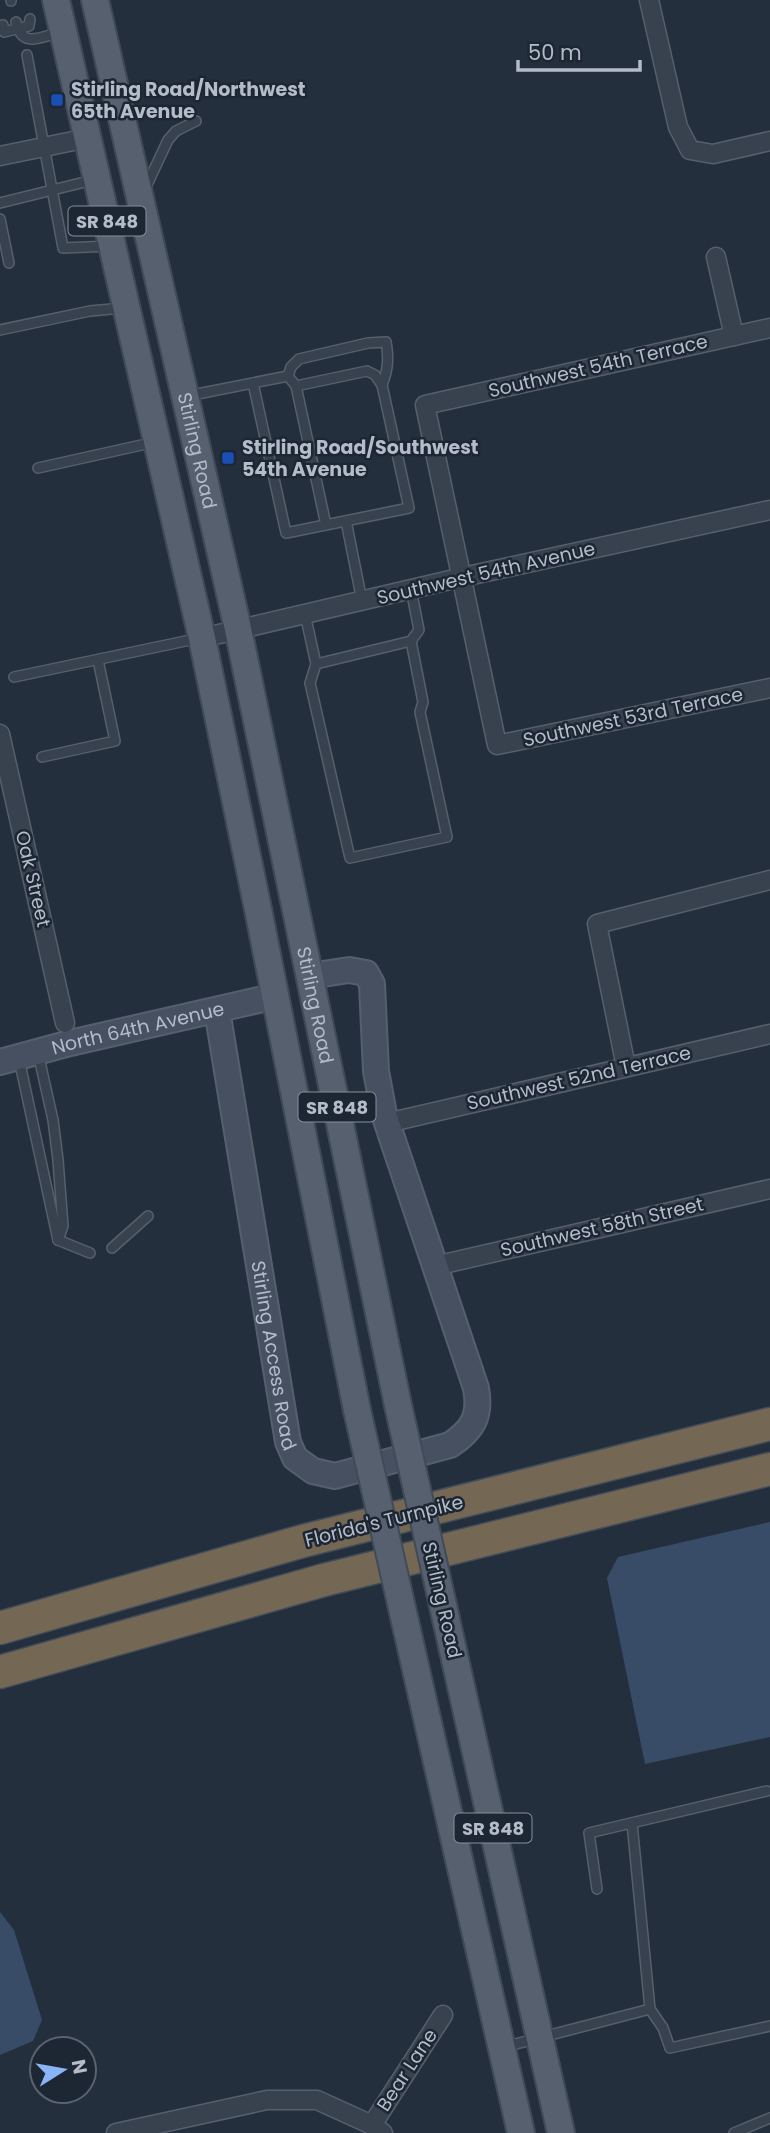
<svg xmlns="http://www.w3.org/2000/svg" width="770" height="2133" font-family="Poppins,sans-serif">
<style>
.water{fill:#394c67}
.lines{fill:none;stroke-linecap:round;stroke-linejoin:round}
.lane-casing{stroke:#565f6c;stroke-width:12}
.street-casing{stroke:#565f6c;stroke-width:21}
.secondary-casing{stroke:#565f6c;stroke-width:28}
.primary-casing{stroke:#414a57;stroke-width:30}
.highway-casing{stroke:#434c59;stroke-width:35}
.lane{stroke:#38414e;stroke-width:9}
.street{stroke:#38414e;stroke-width:18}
.secondary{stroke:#465061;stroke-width:24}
.primary{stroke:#56606e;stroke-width:26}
.highway{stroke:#746855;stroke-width:32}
.primary-bridge-casing{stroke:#414a57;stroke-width:30;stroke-linecap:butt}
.primary-bridge{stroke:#56606e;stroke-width:26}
.transit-dot{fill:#1a4fb4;stroke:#1d2633;stroke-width:2.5}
.labels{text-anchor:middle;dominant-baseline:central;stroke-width:5;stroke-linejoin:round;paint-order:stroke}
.shield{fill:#1d2633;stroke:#878f9c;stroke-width:2}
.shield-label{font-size:18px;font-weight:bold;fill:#b4bcc9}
.poi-label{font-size:19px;font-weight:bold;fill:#b4bcc9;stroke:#1d2633;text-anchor:start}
.street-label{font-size:19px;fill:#b4bcc9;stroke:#1d2633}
</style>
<rect width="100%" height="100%" fill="#242f3e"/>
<g class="water">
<polygon points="770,1522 770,1737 645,1764 607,1578 618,1557"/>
<polygon points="0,1912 14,1930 42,2020 33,2041 0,2055"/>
</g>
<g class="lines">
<defs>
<g id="lane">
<polyline points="11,0 11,1"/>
<path d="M16,22C22,49 40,37 61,32"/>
<polyline points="3,25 4,32 29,26 30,19"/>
<polyline points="27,55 63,248 111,246"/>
<polyline points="145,189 168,140 176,131 196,121"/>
<polyline points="0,203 93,180"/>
<polyline points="0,219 9,263"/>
<polyline points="0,330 90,311 122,308"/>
<polyline points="288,376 296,386 326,525"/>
<path d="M288,376L291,367L299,359L368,343L386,342C389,358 388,370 382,385"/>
<polyline points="253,383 286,533 409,508 382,385 375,375 367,371 296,386"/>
<polyline points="187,396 288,376"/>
<polyline points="38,468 155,442"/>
<polyline points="346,521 362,601"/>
<polyline points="305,614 316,664 310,683 350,858 447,837 420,712 423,702 411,641"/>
<polyline points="316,664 411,641 419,630 411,589"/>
<polyline points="14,677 200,638"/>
<polyline points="42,757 115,741 98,660"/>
<polyline points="38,1053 53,1120 58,1160 63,1226 58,1240"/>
<polyline points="19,1059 58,1240"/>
<polyline points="58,1240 90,1253"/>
<polyline points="112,1248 148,1216"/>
<polyline points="597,1889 589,1833 767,1791"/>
<polyline points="650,2009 663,2028 670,2048 770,2026"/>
<polyline points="504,2047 650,2009 632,1823"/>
<polyline points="734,2133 770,2118"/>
</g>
<g id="street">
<polyline points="649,0 678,127 690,150 713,154 770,141"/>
<polyline points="0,156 88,138"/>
<polyline points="716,257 734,336"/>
<polyline points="770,328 425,405 497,745 770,688"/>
<polyline points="202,638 463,577 770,510"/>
<polyline points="0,734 65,1023"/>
<polyline points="626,1067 597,924 770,880"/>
<polyline points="387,1123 770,1034"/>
<polyline points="435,1266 770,1189"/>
<polyline points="372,2125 443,2015"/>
<polyline points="116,2133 267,2100 317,2100 372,2125 383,2133"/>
</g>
<g id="secondary">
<path id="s1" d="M217,1010L288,1442L295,1458L313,1471L335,1476L450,1445C473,1430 481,1416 476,1388L384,1114L376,1071L372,984L366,973L349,970L310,976"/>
<path id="s2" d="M0,1062L70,1043L276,996"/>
</g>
<g id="primary">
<polyline points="56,0 202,638 258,909 357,1410"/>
<path id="s3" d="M95,0L238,629L398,1405"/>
<polyline points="446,1619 561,2133"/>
<polyline points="407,1630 521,2133"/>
</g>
<g id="highway">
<polyline points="0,1628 303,1541 770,1424"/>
<polyline points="0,1672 324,1580 770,1469"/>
</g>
</defs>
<use href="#lane" class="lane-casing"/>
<use href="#street" class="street-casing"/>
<use href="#secondary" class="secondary-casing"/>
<use href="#primary" class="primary-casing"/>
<use href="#highway" class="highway-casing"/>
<use href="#lane" class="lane"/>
<use href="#street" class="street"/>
<use href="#secondary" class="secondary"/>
<use href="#primary" class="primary"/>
<use href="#highway" class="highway"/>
<defs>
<g id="primary-bridge">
<polyline points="398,1405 446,1619"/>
<polyline points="357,1410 407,1630"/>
</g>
</defs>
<use href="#primary-bridge" class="primary-bridge-casing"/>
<use href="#primary-bridge" class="primary-bridge"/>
</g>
<g class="transit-dot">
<rect x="50" y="93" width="14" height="14" rx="3.5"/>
<rect x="221" y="451" width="14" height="14" rx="3.5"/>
</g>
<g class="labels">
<g class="shield">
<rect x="68.5" y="206.5" width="77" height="29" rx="5"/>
<rect x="298.5" y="1092.5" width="77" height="29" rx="5"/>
<rect x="454.5" y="1813.5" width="77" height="29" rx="5"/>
</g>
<g class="shield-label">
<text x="107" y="221">SR 848</text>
<text x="337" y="1107">SR 848</text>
<text x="493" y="1828">SR 848</text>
</g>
<g class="poi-label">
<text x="71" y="89">Stirling Road/Northwest<tspan x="71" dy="22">65th Avenue</tspan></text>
<text x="242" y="447">Stirling Road/Southwest<tspan x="242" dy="22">54th Avenue</tspan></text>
</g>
<g class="street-label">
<text transform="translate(598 366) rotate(-13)">Southwest 54th Terrace</text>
<text stroke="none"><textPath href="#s3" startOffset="462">Stirling Road</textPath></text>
<text transform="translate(486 573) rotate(-13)">Southwest 54th Avenue</text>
<text transform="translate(633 717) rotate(-12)">Southwest 53rd Terrace</text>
<text transform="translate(33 879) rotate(77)">Oak Street</text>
<text stroke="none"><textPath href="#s3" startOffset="1029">Stirling Road</textPath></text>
<text stroke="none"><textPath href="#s2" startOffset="142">North 64th Avenue</textPath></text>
<text transform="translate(579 1078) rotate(-13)">Southwest 52nd Terrace</text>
<text transform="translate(602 1227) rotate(-13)">Southwest 58th Street</text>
<text stroke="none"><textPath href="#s1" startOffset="350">Stirling Access Road</textPath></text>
<text transform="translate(384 1521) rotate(-14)">Florida's Turnpike</text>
<text transform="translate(442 1600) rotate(77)">Stirling Road</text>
<text transform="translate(407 2070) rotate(-57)">Bear Lane</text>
</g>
</g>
<g transform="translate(63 2070) rotate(79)"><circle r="33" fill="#1d2633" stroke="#59626f" stroke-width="2"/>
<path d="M0-5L12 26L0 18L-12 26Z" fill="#8ab4f8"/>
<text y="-10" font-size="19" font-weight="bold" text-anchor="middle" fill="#b4bcc9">N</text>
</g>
<path d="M518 60v10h122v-10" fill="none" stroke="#b4bcc9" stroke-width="3.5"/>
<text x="528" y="60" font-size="21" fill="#b4bcc9" stroke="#1d2633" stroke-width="5" paint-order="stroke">50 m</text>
</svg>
